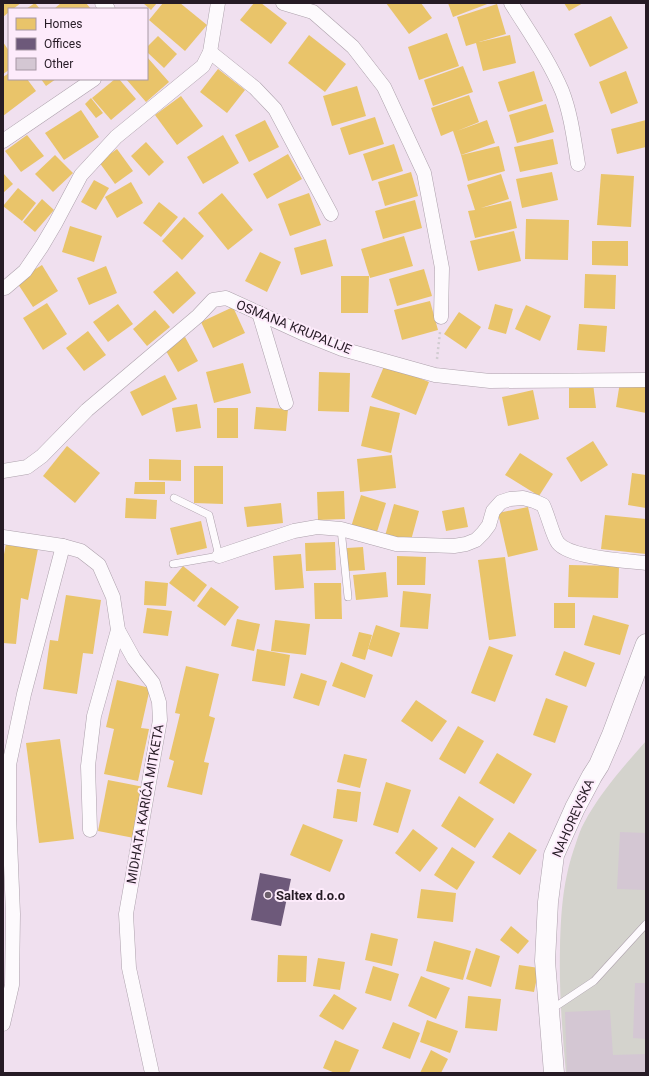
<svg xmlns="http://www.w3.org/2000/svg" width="649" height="1076" font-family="Roboto,sans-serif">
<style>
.green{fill:#d4d3cd}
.homes{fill:#e9c46a}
.offices{fill:#6d597a}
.building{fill:#d4c7d3}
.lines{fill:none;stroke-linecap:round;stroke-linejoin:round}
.lane-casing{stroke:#ada1ac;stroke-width:8}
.street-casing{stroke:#ada1ac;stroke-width:15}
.secondary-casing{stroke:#ada1ac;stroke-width:21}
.path{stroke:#d1ccd1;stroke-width:2.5;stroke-dasharray:2 3;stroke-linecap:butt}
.lane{stroke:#fdfafd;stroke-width:7}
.street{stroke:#fdfafd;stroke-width:14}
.secondary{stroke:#fdfafd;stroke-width:20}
.poi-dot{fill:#6d606c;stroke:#fdebfb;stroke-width:1.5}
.labels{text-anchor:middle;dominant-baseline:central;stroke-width:4;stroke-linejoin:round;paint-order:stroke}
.street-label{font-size:13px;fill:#261b25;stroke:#fdebfb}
.poi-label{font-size:13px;font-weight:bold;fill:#261b25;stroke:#fdebfb;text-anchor:start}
</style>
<rect width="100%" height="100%" fill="#f0e0ef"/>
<path class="green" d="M646,741V1073H566C562,1031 559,990 560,948C561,910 563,879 576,843C578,837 580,830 584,823C600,793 623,767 646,741Z"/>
<g class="homes">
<polygon points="3,3 21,3 13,9 9,9 9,12 3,17"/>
<polygon points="35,3 40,9 26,9"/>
<polygon points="61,3 86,3 91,9 54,9"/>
<polygon points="143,3 157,3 151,10"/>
<polygon points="163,3 180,3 207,25 185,51 149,20"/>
<polygon points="254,3 261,3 287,23 271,44 240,20"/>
<polygon points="386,3 421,3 432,18 409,34"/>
<polygon points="448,3 490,3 453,17"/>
<polygon points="564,3 583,3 569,11"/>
<polygon points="497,4 506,34 479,42 510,35 516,63 483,71 476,43 466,46 457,17"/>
<polygon points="611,16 628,48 590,67 574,34"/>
<polygon points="447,33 459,66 419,80 408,47"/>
<polygon points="309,35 346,64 325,92 288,63"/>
<polygon points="158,36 177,54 164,68 147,52 147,47"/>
<polygon points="3,42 9,51 9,70 3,74"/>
<polygon points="147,57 169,82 146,102 126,79 147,79"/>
<polygon points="463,66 473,92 433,106 424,80"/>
<polygon points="218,69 245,90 227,113 200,92"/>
<polygon points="534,71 543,101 508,112 498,82"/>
<polygon points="626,71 638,103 611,114 599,82"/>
<polygon points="9,73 9,79 27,79 36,91 3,116 3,77"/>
<polygon points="41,79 56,79 46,86"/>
<polygon points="115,79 119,79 136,99 111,120 92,98"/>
<polygon points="357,86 366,116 332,126 323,96"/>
<polygon points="469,95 479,122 457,131 487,120 495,143 461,155 453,131 441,136 431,108"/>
<polygon points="181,96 203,126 177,145 155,115"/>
<polygon points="91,98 103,113 96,118 85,104"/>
<polygon points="546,104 554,132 517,143 509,115"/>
<polygon points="81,110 99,137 64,160 45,133"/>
<polygon points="375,117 384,144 349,155 340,128"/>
<polygon points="265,120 279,147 249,162 235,135"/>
<polygon points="646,120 646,147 617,154 611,129"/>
<polygon points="27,135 44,156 21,172 5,151"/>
<polygon points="223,135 239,163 203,184 187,157"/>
<polygon points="553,139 558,164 520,172 514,147"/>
<polygon points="146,142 164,162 149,176 131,156"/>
<polygon points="394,144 403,171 372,181 363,154"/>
<polygon points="499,146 505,171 468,181 461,155"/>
<polygon points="117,149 133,171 115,184 99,162"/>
<polygon points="288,154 302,179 267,199 253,174"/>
<polygon points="55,155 73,173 53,192 35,174"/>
<polygon points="411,172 418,196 385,206 378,182"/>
<polygon points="552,172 558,200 522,208 516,179"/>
<polygon points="3,173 13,184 3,193"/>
<polygon points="501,174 509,199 481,208 511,201 517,228 475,238 468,211 475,210 467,185"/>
<polygon points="601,174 634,176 631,227 597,225"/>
<polygon points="94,180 109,188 96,210 81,202"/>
<polygon points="131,182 143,203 117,218 105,197"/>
<polygon points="18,188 36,203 22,221 3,206"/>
<polygon points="222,193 253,230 228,250 198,213"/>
<polygon points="309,193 321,225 290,236 278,204"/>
<polygon points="42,199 54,210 35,232 23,222"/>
<polygon points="415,200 422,228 383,239 375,211"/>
<polygon points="159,202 178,217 161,237 143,223"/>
<polygon points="184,217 204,236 182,260 162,241"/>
<polygon points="526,219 569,220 568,260 525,259"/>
<polygon points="70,226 102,236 94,262 62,252"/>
<polygon points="514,231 521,261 478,271 470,241"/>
<polygon points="404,236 413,266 370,278 361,249"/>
<polygon points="326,239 333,266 301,275 294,248"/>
<polygon points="592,241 628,241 628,266 592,265"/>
<polygon points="260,252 281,262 267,292 245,281"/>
<polygon points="42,265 58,291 33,307 16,281"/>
<polygon points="106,266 117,293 89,305 77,278"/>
<polygon points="424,269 432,296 397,306 389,279"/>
<polygon points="177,271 196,293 173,314 153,292"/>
<polygon points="585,274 616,275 615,309 584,308"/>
<polygon points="341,276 369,276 368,313 341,313"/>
<polygon points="430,301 438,330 402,340 394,310"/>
<polygon points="47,303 67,334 43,350 23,318"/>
<polygon points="118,304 133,324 108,342 93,322"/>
<polygon points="495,304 513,309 506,334 488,329"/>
<polygon points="526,305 551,316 540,341 515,329"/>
<polygon points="233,307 245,333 213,348 201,322"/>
<polygon points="155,310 170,327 147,346 133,329"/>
<polygon points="459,312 481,327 466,349 444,334"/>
<polygon points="579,324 607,326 605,352 577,350"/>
<polygon points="88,331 106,355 84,371 66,348"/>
<polygon points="185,337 198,361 178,372 165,349"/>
<polygon points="243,363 251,393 214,403 206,372"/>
<polygon points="385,364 429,382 416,415 371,397"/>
<polygon points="319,372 350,373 349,412 318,411"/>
<polygon points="165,375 177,399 142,416 130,392"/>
<polygon points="620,382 646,387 646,413 616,407"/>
<polygon points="593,383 596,408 569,408 569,385"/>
<polygon points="533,390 539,419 508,426 502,397"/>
<polygon points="197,404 201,428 176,432 172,408"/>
<polygon points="370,406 400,413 391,453 361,446"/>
<polygon points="256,407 288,409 286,431 254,429"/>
<rect x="217" y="408" width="21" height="30"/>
<polygon points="593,441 608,465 581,482 566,458"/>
<polygon points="67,446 100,473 75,503 43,476"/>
<polygon points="520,453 553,474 539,496 505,475"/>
<polygon points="392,455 396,488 360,492 357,459"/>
<polygon points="149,459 181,460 181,481 149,480"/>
<polygon points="194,466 223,466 223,504 194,503"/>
<polygon points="632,473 646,475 646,508 628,505"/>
<polygon points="135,482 165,482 165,494 134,494"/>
<polygon points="344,491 345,519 318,520 317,492"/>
<polygon points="361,495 386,503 376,535 351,527"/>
<polygon points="126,498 157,500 156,519 125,518"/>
<polygon points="281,503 283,523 247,527 244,507"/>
<polygon points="394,504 419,511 410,544 385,536"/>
<polygon points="464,507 468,527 446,531 442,511"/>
<polygon points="528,507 538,550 508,557 498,513"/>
<polygon points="605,515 646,519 646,554 601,549"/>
<polygon points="201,521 207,548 177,555 170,528"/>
<polygon points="335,542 336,570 306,571 305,543"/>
<polygon points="6,543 38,549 28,600 21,598 16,644 3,643 3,560"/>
<polygon points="363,547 365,570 348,571 347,548"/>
<polygon points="301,554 304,588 275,590 273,556"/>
<polygon points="397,556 426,557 425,585 397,585"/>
<polygon points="505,557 516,636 489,640 478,560"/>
<polygon points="569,565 619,566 618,598 568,597"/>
<polygon points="183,566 207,585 194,602 169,583"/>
<polygon points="386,572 388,597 356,600 353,575"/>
<polygon points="145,581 168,583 166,606 144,605"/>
<polygon points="314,583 341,583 342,619 315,619"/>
<polygon points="211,587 239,607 225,626 197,606"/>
<polygon points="403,591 431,594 428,629 400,627"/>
<polygon points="66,595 101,600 93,654 83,653 77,694 43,689 50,640 58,641"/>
<rect x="554" y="603" width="21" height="25"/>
<polygon points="147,608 172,611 168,636 143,633"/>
<polygon points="593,615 629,625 620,655 584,645"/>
<polygon points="237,619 260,624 254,651 231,646"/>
<polygon points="275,620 310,624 306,655 271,651"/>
<polygon points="376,625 400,633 392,657 368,649"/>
<polygon points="359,632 372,635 365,660 352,656"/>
<polygon points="489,646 513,655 495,702 471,693"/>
<polygon points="257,649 290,655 285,686 252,681"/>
<polygon points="564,651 595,663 586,687 555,675"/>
<polygon points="341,662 373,675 365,698 332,686"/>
<polygon points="186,666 219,674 209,716 215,718 204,762 209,763 202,795 167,787 174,761 169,759 180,714 175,713"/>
<polygon points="301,673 327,681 319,706 293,698"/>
<polygon points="117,680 150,688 141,728 149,729 138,781 104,774 114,729 106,727"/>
<polygon points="546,698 568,706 555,743 533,735"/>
<polygon points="416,700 447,721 432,742 401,721"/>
<polygon points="458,726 484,741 465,774 439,759"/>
<polygon points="60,739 74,839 39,843 26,743"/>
<polygon points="497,753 532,774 514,804 479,783"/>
<polygon points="344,754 367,759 360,788 337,782"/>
<polygon points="108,780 144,787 134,838 98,831"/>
<polygon points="386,782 411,790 398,833 373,825"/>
<polygon points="337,789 361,792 357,822 333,818"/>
<polygon points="459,796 494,819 475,848 441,826"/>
<polygon points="303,824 343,840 330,872 290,855"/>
<polygon points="413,829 438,848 420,872 395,853"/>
<polygon points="509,832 537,850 520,875 492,857"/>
<polygon points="452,847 475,862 457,890 434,875"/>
<polygon points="421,889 456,893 453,922 417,918"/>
<polygon points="511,926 529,941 518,954 500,940"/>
<polygon points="371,933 398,939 392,966 365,960"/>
<polygon points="434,941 471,951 463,980 426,971"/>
<polygon points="476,948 500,956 491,987 466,979"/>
<polygon points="278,955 307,956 306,982 277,982"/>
<polygon points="318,958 345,962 340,990 313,986"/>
<polygon points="519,965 539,968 534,992 515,989"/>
<polygon points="373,966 399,974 391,1001 365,993"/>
<polygon points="421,976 450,988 436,1019 408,1006"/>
<polygon points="334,994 357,1008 343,1030 319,1016"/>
<polygon points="468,996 501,999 497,1031 465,1028"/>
<polygon points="427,1020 458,1031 450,1053 420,1042"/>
<polygon points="393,1022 420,1033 410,1059 382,1048"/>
<polygon points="335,1040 359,1050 349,1073 335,1073 323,1068"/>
<polygon points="431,1050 448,1059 441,1073 420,1073"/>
</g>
<polygon class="offices" points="260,873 291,879 281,926 251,920"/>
<g class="building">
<polygon points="620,832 646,833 646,890 617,889"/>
<polygon points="635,983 646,983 646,1039 633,1038"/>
<polygon points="610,1010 613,1055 646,1054 646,1073 567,1073 565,1012"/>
</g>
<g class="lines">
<defs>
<g id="lane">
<polyline points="341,529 348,597"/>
<polyline points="173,564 219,556 209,515 174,498"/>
<polyline points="552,1009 594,981 646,924"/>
</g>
<g id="street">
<polyline points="102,3 108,9"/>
<polyline points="283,3 313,12 353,47 384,87 424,173 442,268 441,317"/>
<path d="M511,3C529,32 549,60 562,91C571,114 574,140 578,164"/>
<polyline points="210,52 255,88 275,109 331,214"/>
<polyline points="3,141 94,79"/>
<polyline points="5,288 25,271 42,246 55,224 81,175 116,137 203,66 210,52 218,3"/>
<polyline points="259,313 286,403"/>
<polyline points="3,471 27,467 42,456 87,410 198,316 213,300 226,298 302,333 342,349 435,375 490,381 646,380"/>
<polyline points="3,537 63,546 81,551 99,565 113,597 118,630 134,659 153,683 159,702 160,720 126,914 129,968 152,1073"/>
<path d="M219,556L294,531L317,527L341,529L396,544L454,546L466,544L476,540L483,533L489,525L493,511L501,502L510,499L523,498L534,501L543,505C548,515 553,537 558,543C570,558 627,561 646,563"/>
<polyline points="90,830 88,766 94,716 118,630"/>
<polyline points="3,1024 12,985 13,914 9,816 9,765 24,694 63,546"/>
</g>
<polyline id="secondary" points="554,1073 545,961 548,902 554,855 575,808 592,776 599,765 612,735 646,644"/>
</defs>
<use href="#lane" class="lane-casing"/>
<use href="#street" class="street-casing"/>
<use href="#secondary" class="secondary-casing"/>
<polyline class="path" points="437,359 440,332"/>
<use href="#lane" class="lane"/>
<use href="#street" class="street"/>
<use href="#secondary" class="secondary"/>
</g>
<circle class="poi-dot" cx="268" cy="895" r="4"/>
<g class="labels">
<g class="street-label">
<text transform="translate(294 327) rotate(22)">OSMANA KRUPALIJE</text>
<text transform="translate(145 804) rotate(-80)">MIDHATA KARIĆA MITKETA</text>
<text transform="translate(573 818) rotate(-66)">NAHOREVSKA</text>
</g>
<g class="poi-label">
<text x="276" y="895">Saltex d.o.o</text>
</g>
</g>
<rect width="649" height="1076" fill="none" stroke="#261b25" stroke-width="8"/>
<rect x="8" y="8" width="140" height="72" fill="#fdebfb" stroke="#a798a5"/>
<rect x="16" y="18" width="20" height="12" fill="#e9c46a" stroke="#a798a5"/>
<text x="44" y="28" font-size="12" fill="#261b25">Homes</text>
<rect x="16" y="38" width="20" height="12" fill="#6d597a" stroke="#a798a5"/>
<text x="44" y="48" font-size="12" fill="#261b25">Offices</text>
<rect x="16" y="58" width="20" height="12" fill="#d4c7d3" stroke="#a798a5"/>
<text x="44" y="68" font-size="12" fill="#261b25">Other</text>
</svg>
